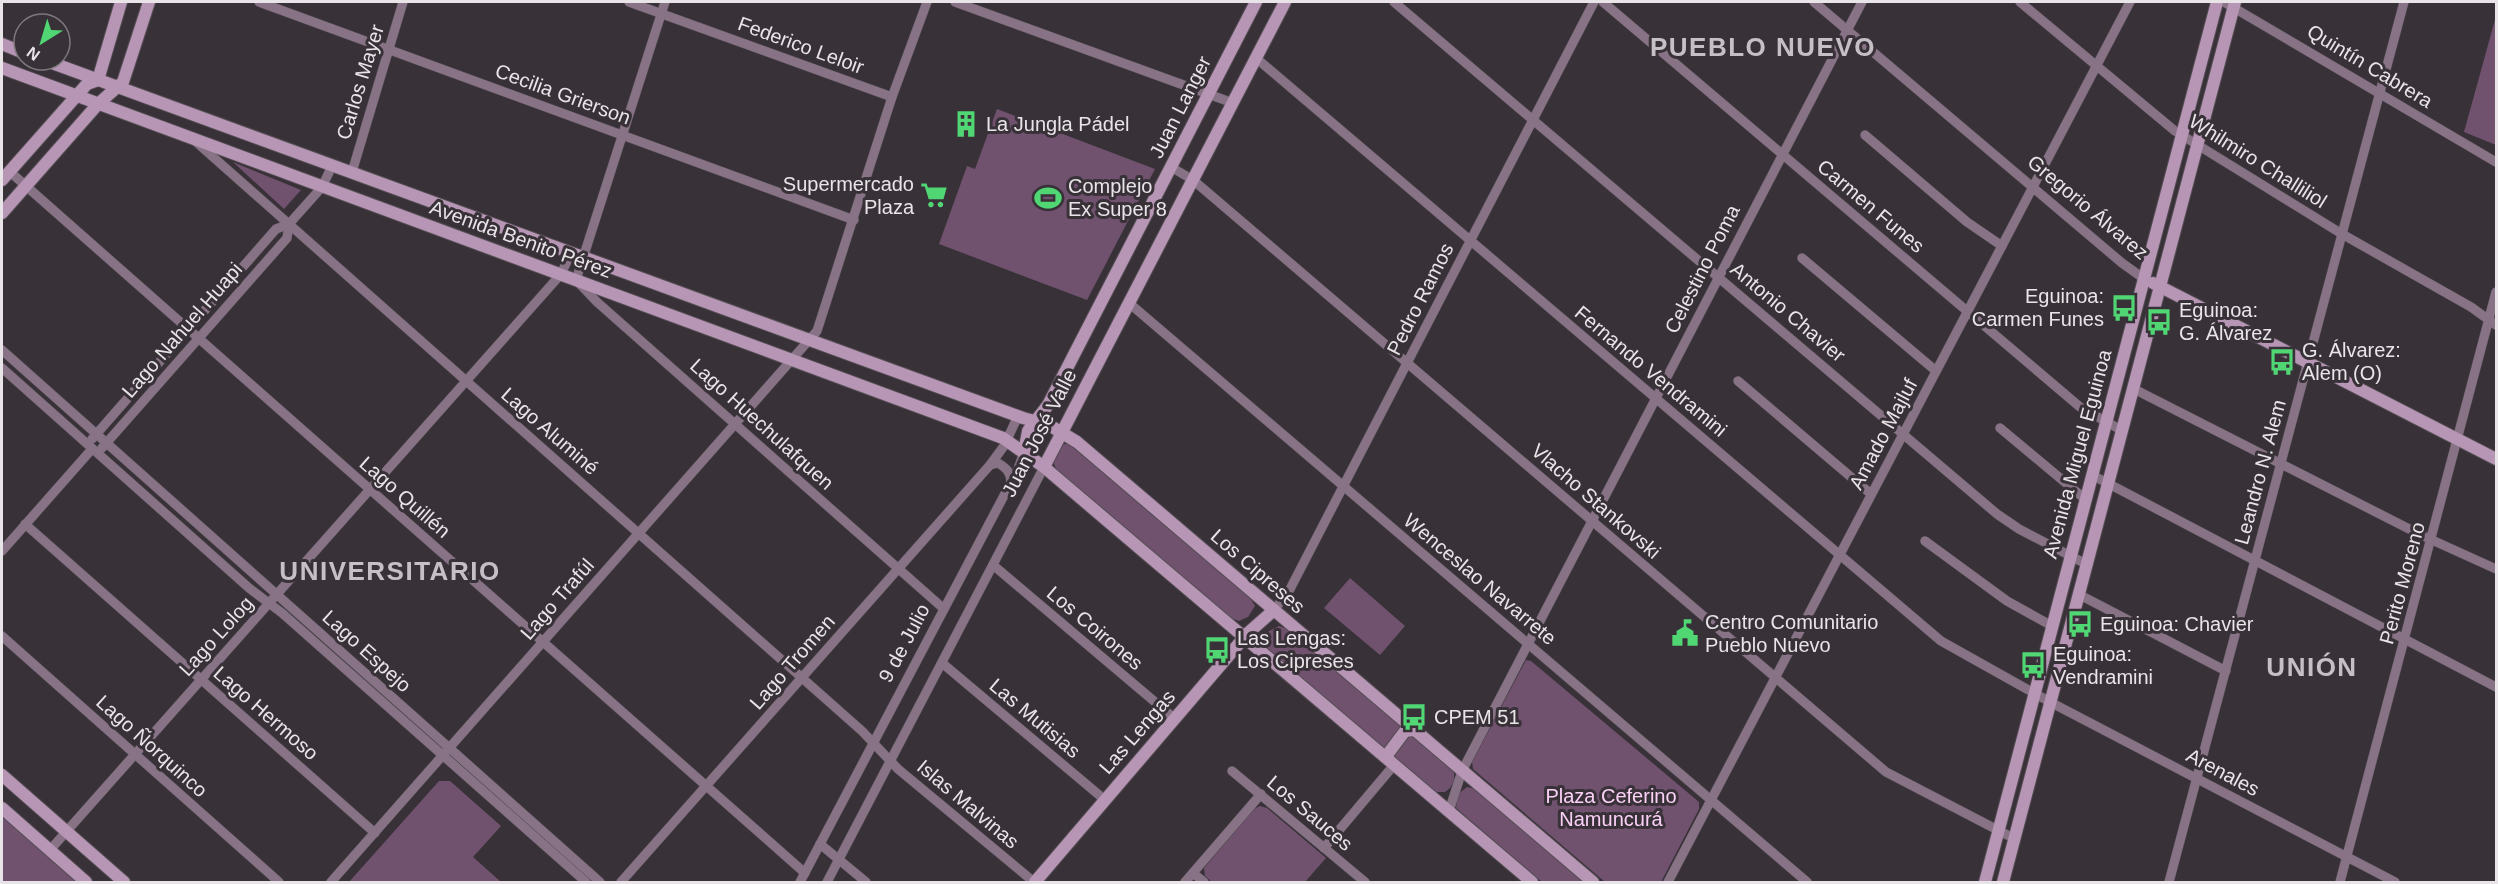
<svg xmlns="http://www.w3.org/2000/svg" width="2498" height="884" font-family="Helvetica,sans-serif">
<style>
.green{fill:#70516e}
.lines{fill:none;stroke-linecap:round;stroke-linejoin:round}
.street-casing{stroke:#544e54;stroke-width:10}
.secondary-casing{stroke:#544e54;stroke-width:14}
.street{stroke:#887386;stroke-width:9}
.secondary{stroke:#b795b4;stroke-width:12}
.labels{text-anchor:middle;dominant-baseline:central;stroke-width:6;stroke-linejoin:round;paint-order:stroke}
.street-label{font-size:20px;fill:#e9e4e8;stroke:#383238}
.poi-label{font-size:20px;fill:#e9e4e8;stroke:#383238;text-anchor:start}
.park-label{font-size:20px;fill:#fbd0f7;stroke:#383238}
.district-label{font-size:26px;font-weight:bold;letter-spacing:1.5px;fill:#c7bfc6;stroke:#383238}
</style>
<rect width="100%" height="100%" fill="#383238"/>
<g class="green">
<polygon points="2496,16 2496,145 2464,132"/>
<polygon points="997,109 1155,169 1087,300 939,244 967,166 975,169"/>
<polygon points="233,162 301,190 284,209"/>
<polygon points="1065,444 1069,444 1249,596 1255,606 1248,617 1239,621 1230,618 1056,469 1053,461 1062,445"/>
<polygon points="1350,578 1405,626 1380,655 1324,608"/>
<polygon points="1279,626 1287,629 1403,728 1398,730 1385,749 1266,647 1264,638 1269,631"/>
<polygon points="1526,660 1531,661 1699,802 1699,809 1661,882 1605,882 1473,769 1472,762"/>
<polygon points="1412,736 1454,771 1454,781 1450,788 1445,792 1436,792 1395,757 1394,755 1407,737"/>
<polygon points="439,781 450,781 501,826 473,857 501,882 349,882"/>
<polygon points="1467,787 1475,789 1584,882 1542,882 1456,808 1458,794"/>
<polygon points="1260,806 1267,808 1326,858 1305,882 1212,882 1205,876 1204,868 1254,809"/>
<polygon points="2,815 78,882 2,882"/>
</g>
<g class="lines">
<defs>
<g id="street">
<polyline points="259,2 854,220"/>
<polyline points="629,2 892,97"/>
<polyline points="665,2 576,280 597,302 944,609"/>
<polyline points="955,2 1233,103"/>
<polyline points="1394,2 1997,514 2019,529 2086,564"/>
<polyline points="1603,2 2080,407 2121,430"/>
<polyline points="1814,2 2122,263 2143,278"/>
<polyline points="2020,2 2175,131 2342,234 2471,307 2496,325"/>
<polyline points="2224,2 2496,162"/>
<polyline points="1256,58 1941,641 2050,702 2395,882"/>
<polyline points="1865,135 1967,222 2002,246"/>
<polyline points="195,141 862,731 898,769 1034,882"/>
<polyline points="1171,167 1193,180 1886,772 2015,839"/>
<polyline points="9,171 805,873"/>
<polyline points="352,172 403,2"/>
<polyline points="1802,258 1936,371"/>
<polyline points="1129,303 1807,882"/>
<polyline points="2,350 600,882"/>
<polyline points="2,368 249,588 282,613 586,882"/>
<polyline points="1738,381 1871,494"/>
<polyline points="2132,388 2421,535 2496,569"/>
<polyline points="2000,428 2085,499"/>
<polyline points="92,439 276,229 289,224 322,187 332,166"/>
<polyline points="102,448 287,238 289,224"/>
<path d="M990,465L998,463C1006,468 1011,472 1011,482"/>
<polyline points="2092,475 2496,687"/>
<polyline points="25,524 375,833"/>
<polyline points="1925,541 2007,601 2052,626"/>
<polyline points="2,551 92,449"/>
<polyline points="993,565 1174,718"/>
<polyline points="2078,594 2226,671"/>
<polyline points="1274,610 1289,591 1594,2"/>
<polyline points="2,636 279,882"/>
<polyline points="942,663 1105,800"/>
<polyline points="1232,771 1365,882"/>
<polyline points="1449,811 1462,771 1862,2"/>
<polyline points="820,844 866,882"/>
<polyline points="1324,848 1394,765"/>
<polyline points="50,850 561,274 571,253"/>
<polyline points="1193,873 1204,882"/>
<polyline points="331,882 817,331 892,97 927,2"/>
<polyline points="621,882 990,465 1004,446 1018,416"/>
<polyline points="800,882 1018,469 1024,452"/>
<polyline points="827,882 1044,467"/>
<polyline points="1185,882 1261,794"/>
<polyline points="1668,882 2130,2"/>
<polyline points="2169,882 2404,2"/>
<polyline points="2340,882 2496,292"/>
</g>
<g id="secondary">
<polyline points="2,44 24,53"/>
<polyline points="44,60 1023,418 1049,425 1077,442 1593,882"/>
<polyline points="2,68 1003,438 1044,467 1532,882"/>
<polyline points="2,180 87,84 98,80 121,2"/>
<polyline points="2,213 98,104 123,82 149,2"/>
<polyline points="2153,283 2496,459"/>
<polyline points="1024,452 1028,431 1048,405 1256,2"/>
<polyline points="1044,467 1285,2"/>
<polyline points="1389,760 1387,755 1405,731 1414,730"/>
<polyline points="2,775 124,882"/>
<polyline points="2,808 86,882"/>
<polyline points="1035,882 1248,633 1274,610"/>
<polyline points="1985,882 2217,2"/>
<polyline points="2003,882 2235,2"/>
</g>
</defs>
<use href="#street" class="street-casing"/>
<use href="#secondary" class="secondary-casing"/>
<use href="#street" class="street"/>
<use href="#secondary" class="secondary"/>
</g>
<defs>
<symbol id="building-bare" viewBox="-9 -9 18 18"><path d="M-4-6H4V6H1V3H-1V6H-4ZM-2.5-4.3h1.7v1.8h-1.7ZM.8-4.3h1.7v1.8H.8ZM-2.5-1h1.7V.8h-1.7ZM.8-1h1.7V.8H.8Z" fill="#51d674" stroke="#383238" stroke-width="2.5" paint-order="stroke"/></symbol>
<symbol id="supermarket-bare" viewBox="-9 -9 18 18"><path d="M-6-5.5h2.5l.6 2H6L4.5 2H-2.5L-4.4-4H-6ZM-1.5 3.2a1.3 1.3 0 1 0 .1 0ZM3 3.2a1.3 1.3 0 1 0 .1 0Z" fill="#51d674" stroke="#383238" stroke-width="2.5" paint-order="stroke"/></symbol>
<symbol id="stadium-bare" viewBox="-9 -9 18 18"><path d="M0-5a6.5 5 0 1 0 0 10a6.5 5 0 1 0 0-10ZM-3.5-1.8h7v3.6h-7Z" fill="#51d674" stroke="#383238" stroke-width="2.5" paint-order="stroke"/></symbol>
<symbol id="bus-bare" viewBox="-9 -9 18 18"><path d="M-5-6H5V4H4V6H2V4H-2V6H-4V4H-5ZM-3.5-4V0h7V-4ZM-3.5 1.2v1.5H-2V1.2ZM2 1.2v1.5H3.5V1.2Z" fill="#51d674" stroke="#383238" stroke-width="2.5" paint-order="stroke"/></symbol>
<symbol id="civic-bare" viewBox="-9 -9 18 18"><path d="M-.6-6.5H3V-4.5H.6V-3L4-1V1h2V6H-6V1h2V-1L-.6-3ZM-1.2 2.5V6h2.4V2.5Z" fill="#51d674" stroke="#383238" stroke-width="2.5" paint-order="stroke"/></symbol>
</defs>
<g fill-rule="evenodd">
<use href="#building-bare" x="947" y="105" width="38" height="38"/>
<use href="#supermarket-bare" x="915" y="176" width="38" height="38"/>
<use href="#stadium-bare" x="1029" y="179" width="38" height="38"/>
<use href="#bus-bare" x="2105" y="289" width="38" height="38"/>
<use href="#bus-bare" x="2140" y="303" width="38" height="38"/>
<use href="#bus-bare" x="2263" y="343" width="38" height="38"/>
<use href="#bus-bare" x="2061" y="605" width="38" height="38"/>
<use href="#civic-bare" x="1666" y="614" width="38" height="38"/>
<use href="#bus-bare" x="1198" y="631" width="38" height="38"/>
<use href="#bus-bare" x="2014" y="646" width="38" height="38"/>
<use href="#bus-bare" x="1395" y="698" width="38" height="38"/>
</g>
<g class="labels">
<g class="street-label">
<text transform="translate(801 45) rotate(20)">Federico Leloir</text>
<text transform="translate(2370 66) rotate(31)">Quintín Cabrera</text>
<text transform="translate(360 82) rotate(-73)">Carlos Mayer</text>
<text transform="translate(563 94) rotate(20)">Cecilia Grierson</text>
<text transform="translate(1180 107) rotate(-63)">Juan Langer</text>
<text transform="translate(2258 161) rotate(32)">Whilmiro Challiliol</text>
<text transform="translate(1871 206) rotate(40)">Carmen Funes</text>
<text transform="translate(2088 207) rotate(40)">Gregorio Álvarez</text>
<text transform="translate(521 239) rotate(20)">Avenida Benito Pérez</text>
<text transform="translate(1702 269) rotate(-63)">Celestino Poma</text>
<text transform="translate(1420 299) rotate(-63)">Pedro Ramos</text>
<text transform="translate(1788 312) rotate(40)">Antonio Chavier</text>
<text transform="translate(182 330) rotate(-49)">Lago Nahuel Huapi</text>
<text transform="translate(1651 371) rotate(40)">Fernando Vendramini</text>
<text transform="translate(762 424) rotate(42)">Lago Huechulafquen</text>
<text transform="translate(550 431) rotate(41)">Lago Aluminé</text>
<text transform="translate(1039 433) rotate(-63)">Juan José Valle</text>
<text transform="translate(1883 434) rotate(-62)">Amado Majluf</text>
<text transform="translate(2077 454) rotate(-75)">Avenida Miguel Eguinoa</text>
<text transform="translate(2260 472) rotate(-75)">Leandro N. Alem</text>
<text transform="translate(405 497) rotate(41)">Lago Quillén</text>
<text transform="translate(1596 501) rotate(41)">Vlacho Stankovski</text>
<text transform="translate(1258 571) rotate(41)">Los Cipreses</text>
<text transform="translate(1480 579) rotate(40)">Wenceslao Navarrete</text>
<text transform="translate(2402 583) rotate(-75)">Perito Moreno</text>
<text transform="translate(557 599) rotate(-49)">Lago Trafúl</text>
<text transform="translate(1095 628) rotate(40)">Los Coirones</text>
<text transform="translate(216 636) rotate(-48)">Lago Lolog</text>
<text transform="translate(904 643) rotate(-62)">9 de Julio</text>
<text transform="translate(367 651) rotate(42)">Lago Espejo</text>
<text transform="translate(792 662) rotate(-49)">Lago Tromen</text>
<text transform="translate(266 713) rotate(41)">Lago Hermoso</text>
<text transform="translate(1035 718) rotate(40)">Las Mutisias</text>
<text transform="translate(1137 732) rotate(-49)">Las Lengas</text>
<text transform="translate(152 746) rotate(42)">Lago Ñorquinco</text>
<text transform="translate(2223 772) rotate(28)">Arenales</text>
<text transform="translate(968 804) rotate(40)">Islas Malvinas</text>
<text transform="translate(1310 813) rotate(40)">Los Sauces</text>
</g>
<g class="poi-label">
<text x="986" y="124">La Jungla Pádel</text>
<text x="914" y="184" text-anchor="end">Supermercado<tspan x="914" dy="23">Plaza</tspan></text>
<text x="1068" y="186">Complejo<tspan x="1068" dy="23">Ex Super 8</tspan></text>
<text x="2104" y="296" text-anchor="end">Eguinoa:<tspan x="2104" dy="23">Carmen Funes</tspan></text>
<text x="2179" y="310">Eguinoa:<tspan x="2179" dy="23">G. Álvarez</tspan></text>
<text x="2302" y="350">G. Álvarez:<tspan x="2302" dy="23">Alem (O)</tspan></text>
<text x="1705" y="622">Centro Comunitario<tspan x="1705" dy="23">Pueblo Nuevo</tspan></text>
<text x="2100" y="624">Eguinoa: Chavier</text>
<text x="1237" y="638">Las Lengas:<tspan x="1237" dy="23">Los Cipreses</tspan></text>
<text x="2053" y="654">Eguinoa:<tspan x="2053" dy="23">Vendramini</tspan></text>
<text x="1434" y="717">CPEM 51</text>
</g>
<g class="park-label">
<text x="1611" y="796">Plaza Ceferino<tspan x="1611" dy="23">Namuncurá</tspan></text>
</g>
<g class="district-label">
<text x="1763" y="47">PUEBLO NUEVO</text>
<text x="390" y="571">UNIVERSITARIO</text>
<text x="2312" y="667">UNIÓN</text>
</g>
</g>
<rect width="2498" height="884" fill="none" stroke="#e9e4e8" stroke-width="6"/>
<g transform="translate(42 42) rotate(217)"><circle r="28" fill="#383238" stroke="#7f797e" stroke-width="1.5"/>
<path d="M0-4.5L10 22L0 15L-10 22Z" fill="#51d674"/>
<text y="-9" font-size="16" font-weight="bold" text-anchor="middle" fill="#e9e4e8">N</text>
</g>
</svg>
